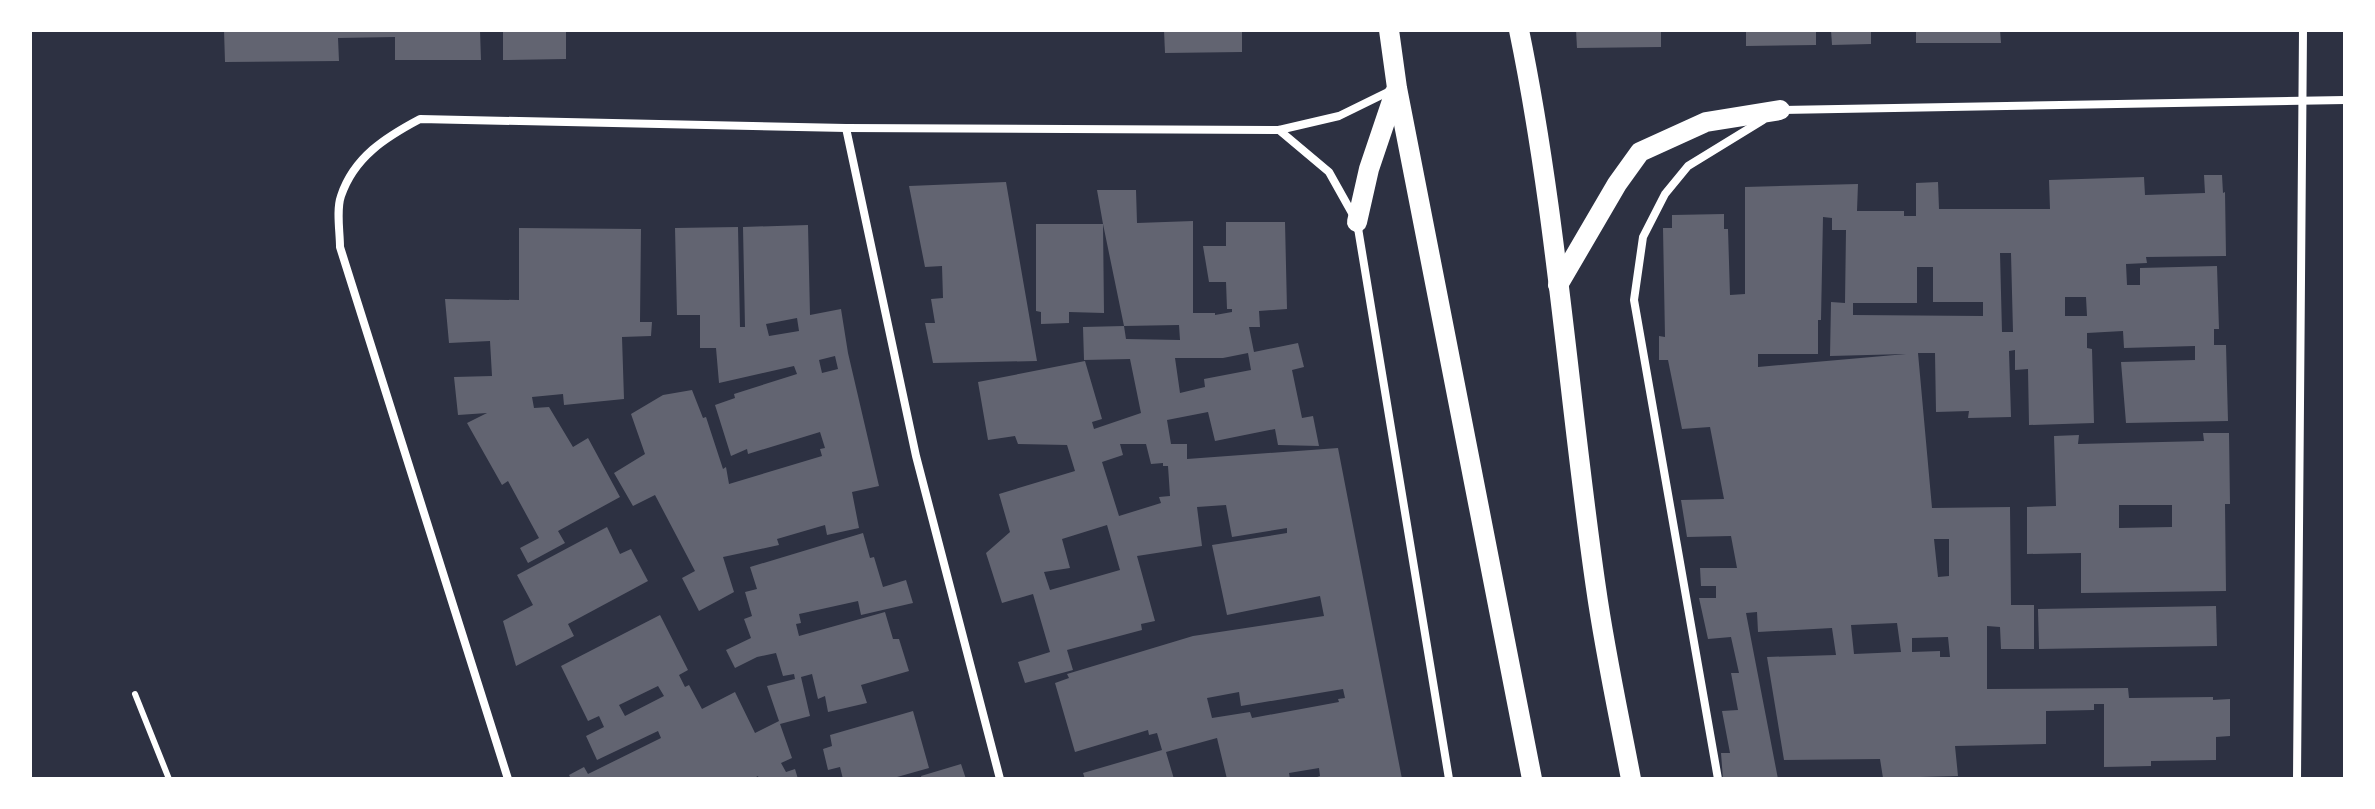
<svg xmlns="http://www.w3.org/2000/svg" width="2375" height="809" font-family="Montserrat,sans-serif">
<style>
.building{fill:#626471;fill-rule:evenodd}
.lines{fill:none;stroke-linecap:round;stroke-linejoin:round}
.service{stroke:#fff;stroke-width:6}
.minor{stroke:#fff;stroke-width:8}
.primary{stroke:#fff;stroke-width:20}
</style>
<rect width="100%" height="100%" fill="#2d3142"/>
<g class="building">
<polygon points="224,30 480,30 481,60 395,60 395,37 338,38 339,61 225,62"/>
<polygon points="503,30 566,30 566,59 503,60"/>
<polygon points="1164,30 1242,30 1242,52 1165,53"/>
<polygon points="1576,30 1661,30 1661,47 1577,48"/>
<polygon points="1746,30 1816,30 1816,45 1746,46"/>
<polygon points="1831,30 1871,30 1871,44 1832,45"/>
<polygon points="1916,30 2000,30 2001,43 1916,43"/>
<path d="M2204,175H2222L2223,193L2225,192L2226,256L2146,257L2147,263L2126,264L2127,285H2140V268L2217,266L2219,329H2214V345H2226L2228,421L2126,423L2121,362L2195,360V346L2124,348L2123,331L2087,333V348L2092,349L2094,423L2029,425L2028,369L2015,370V350L2009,351L2011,417L1968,418L1969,411L1936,412L1935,353H1918L1932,508L2010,507L2011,605H2034V649H2001L2000,627L1987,626V689L2128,688L2129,698L2213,697V700L2230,699V736L2216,737V760L2151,761V766L2104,767V704H2094V710L2046,711V744L1955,746L1958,776L1883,778L1880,759L1784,760L1767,657L1836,655L1832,628L1758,632L1757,612L1746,613L1778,779H1723L1721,753H1730L1722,711L1738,710L1731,673H1739L1731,637L1708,639L1699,598H1716V586H1701L1700,568H1737L1731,536L1687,537L1681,500L1724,499L1710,427L1682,429L1668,360H1659V336L1665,337L1663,228H1672V215L1724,214V229H1728L1730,295L1745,294V187L1858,184L1857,211H1904V216H1916V183L1938,182L1939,209H2050L2049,180L2144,177L2145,195L2205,193ZM1823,217L1832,218V230H1846L1845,303L1831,302L1830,356L1906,354L1758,367V354H1818V320H1821ZM2000,253H2011L2013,332H2002ZM1917,267H1933V302H1983V316L1853,315V303H1917ZM2065,297H2086L2087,316H2065ZM1934,539H1949V576L1938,577ZM1897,623L1901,652L1854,654L1851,625ZM1948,637L1950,657H1940V651L1912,652V638Z"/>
<polygon points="1006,182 1037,361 933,363 925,323 935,323 931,299 943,298 942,266 925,267 909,186"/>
<path d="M1097,190H1136L1137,223L1193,221V313H1215V315L1232,312V309H1227L1226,282H1209L1203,246H1226V222H1285L1287,309L1259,311L1260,327H1249L1254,352L1298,343L1304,367L1292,370L1302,418L1313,416L1319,446L1278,445L1275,429L1215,441L1208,412L1167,420L1171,444H1187V459L1338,448L1402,779H1312L1320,776L1319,768L1289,773L1290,779H1227L1217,738L1166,752L1174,779H1085L1083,773L1162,750L1157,733L1149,735L1148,730L1075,752L1055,683L1069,678L1067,674L1193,636L1324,616L1320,596L1227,615L1212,545L1287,533V528L1232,537L1226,505L1197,507L1202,546L1137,556L1155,621L1141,624L1142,630L1067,650L1073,670L1025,683L1018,662L1050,652L1033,594L1002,603L986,553L1010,532L999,494L1075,471L1067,445L1018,444L1015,436L988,440L978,382L1085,361L1102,419L1092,422L1094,429L1141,413L1130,359L1084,360L1083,327L1124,326L1103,224L1104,313L1069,312V323L1041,324V312L1036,311V224H1103ZM1179,325L1180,340L1126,339L1124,326ZM1248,353L1251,370L1204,379L1205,387L1180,393L1175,358H1223ZM1120,444H1146L1151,464L1163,463V466H1168L1170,496L1159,497L1161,503L1119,516L1102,462L1123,455ZM1107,525L1120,570L1050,590L1044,572L1070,568L1062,539ZM1343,689L1345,698L1338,699L1339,702L1252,718L1250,712L1212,718L1207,698L1239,692L1241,706Z"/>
<path d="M808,225L810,315L841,309L848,353L879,486L852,492L859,528L827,535L825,525L777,539L779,545L723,557L734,592L699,611L682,578L695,571L655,495L633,506L614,473L645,454L631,414L663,395L692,390L703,418L706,417L723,469L726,467L729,484L822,456L820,449L825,448L820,432L748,454L747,449L731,456L715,405L735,398L734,394L797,374L794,366L719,383L716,348H700V315H677L675,228L738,227L740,327H745L743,227ZM797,318L799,331L769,336L766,324ZM835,356L838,369L822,373L819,360Z"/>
<polygon points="519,228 641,229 640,322 652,322 651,336 622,337 624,399 564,405 563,394 532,397 534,408 549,407 573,447 588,438 620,497 558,531 565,543 528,563 520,548 539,538 508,481 502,485 467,423 487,413 458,415 454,377 492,376 490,341 449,343 445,299 519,300"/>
<path d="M2203,433H2229L2230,504H2225L2226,591L2081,593V553L2027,554V507L2056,506L2054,436L2079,435L2078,444L2204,441ZM2119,505H2172V527L2119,528Z"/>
<polygon points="607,527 620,554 631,549 648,581 568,624 574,636 516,666 503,621 533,605 517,575"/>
<path d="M863,533L870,558L874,557L883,587L906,580L913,603L861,615L858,601L799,614L801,623L796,624L799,636L885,612L893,639H899L909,671L861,685L867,703L828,712L825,696L818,699L812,674L801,677L810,716L780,724L792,758L781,763L786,772L795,769L798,779H759L758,776L752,779H571L569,775L584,767L588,774L661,738L658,731L597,760L586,736L604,727L599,716L588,721L561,666L660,615L688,670L679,675L685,687L689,685L702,709L735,692L755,733L779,721L767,686L795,679L794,674L783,676L776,653L757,657L735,668L726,650L751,638L744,619L752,616L745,592L757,589L750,567ZM658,686L664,696L625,716L619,705Z"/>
<polygon points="2216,606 2217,646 2039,649 2038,609"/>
<polygon points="913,711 929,768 890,779 843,779 840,767 828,770 823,749 832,746 830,735"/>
<polygon points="961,764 966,779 922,779 921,776"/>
</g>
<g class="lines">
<polyline class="service" points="135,694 169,779"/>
<g class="minor">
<polyline points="1782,110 2345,100"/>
<polyline points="846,128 916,456 1000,779"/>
<polyline points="1279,130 1329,172 1357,222 1449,779"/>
<path d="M508,779L340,247C340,232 336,210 341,196C354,157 386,137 420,119L846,128L1279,130L1339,116L1392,90"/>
<polyline points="1718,779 1634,300 1643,237 1665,194 1688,166 1763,120"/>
<polyline points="2297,779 2303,30"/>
</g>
<g class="primary">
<polyline points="1389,30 1397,88 1532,779"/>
<path d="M1519,30C1557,214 1569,403 1596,588C1605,652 1619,716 1631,779"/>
<polyline points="1357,222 1369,169 1395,92"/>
<polyline points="1558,285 1617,184 1640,152 1706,122 1780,110"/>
</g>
</g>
<rect width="2375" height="809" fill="none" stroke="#ffffff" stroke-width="64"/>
</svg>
